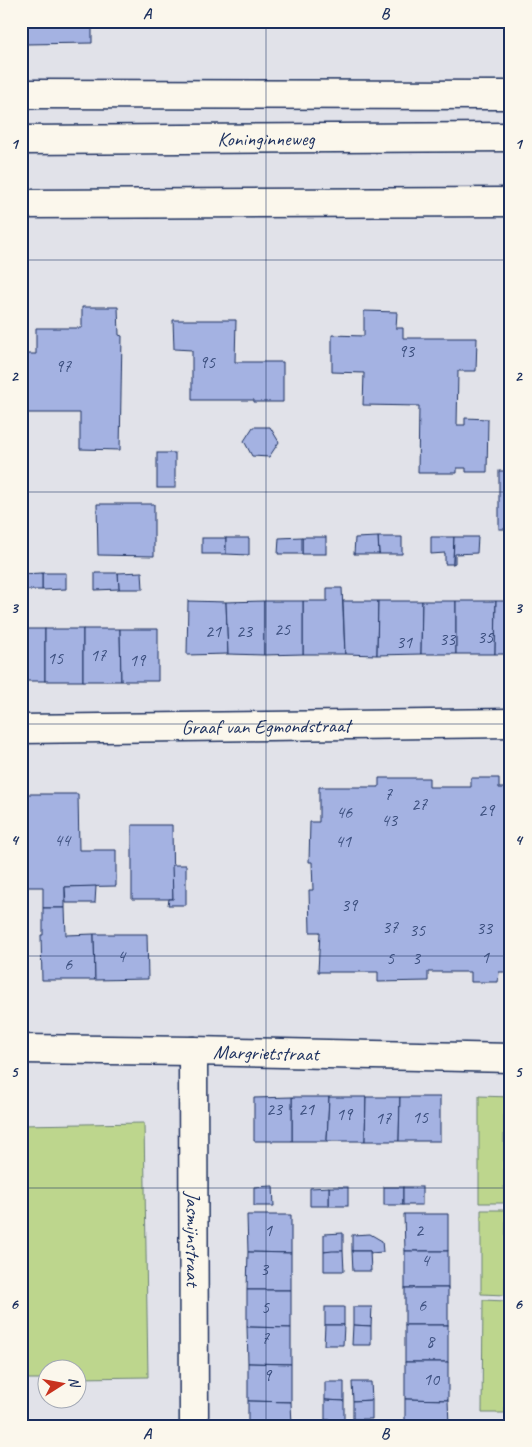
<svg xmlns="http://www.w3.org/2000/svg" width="532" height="1447" font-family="Caveat,sans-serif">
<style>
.green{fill:#bdd68d;stroke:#6c8276}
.building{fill:#a4b2e2;stroke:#1b2f5e}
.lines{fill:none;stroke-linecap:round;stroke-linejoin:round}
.street-casing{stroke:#1b2f5e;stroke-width:31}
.secondary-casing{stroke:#1b2f5e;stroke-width:31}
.street{stroke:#fbf7ec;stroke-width:28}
.secondary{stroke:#fbf7ec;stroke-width:28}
.grid{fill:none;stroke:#1b2f5e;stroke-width:1;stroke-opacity:0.55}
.labels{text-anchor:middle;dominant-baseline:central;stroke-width:4.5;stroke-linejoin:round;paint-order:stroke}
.number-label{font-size:18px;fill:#3d507f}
.street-label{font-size:20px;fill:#1b2f5e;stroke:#fbf7ec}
.neatline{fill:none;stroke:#1b2f5e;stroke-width:2}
.grid-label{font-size:16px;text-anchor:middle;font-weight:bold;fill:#1b2f5e}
</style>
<rect width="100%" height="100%" fill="#e1e2e9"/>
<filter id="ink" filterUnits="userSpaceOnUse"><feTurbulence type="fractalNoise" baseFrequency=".02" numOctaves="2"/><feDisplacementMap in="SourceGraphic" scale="10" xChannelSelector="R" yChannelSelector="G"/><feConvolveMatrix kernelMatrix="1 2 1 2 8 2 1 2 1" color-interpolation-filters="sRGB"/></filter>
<g filter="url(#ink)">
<g class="green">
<polygon points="479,1096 511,1097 511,1111 504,1115 504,1203 479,1203"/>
<polygon points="144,1123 148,1377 78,1378 78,1370 48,1370 47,1379 21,1379 21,1125"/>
<polygon points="481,1210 506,1210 505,1295 481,1294"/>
<polygon points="483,1300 506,1301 505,1413 482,1413"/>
</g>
<g class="building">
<polygon points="25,21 92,21 92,43 25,44"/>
<polygon points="82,307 118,307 119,335 122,336 120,450 80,449 80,413 21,413 21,354 36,354 36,328 82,328"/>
<polygon points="364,311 397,312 396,328 403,328 403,338 477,338 476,371 458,371 457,425 465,425 465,418 488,419 487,472 466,472 466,468 457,468 457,473 418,473 419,406 363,405 364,373 332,372 332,335 364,336"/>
<polygon points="173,320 236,320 235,362 283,362 283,402 254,402 254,400 192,400 192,350 174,349"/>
<polygon points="253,427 270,427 279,442 269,457 252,456 244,441"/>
<rect x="157" y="453" width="18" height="35"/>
<rect x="499" y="471" width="12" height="58"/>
<polygon points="97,504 154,504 154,556 98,555"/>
<rect x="302" y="537" width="24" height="17"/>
<polygon points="302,537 302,554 278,554 279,538"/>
<polygon points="378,537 402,537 402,554 379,554"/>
<polygon points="378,537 379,554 354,554 355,538"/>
<polygon points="431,537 454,537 453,564 445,564 445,553 431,554"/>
<polygon points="454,537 478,537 477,553 455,554 455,563 453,564"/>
<polygon points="506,537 511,537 511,592 508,592 508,555 506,555"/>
<rect x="202" y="538" width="24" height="16"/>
<polygon points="226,538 249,538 249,555 226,554"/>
<polygon points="142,572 143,589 119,589 118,573"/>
<polygon points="42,573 66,573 66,589 42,590"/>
<polygon points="42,573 42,590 21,590 21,574"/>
<polygon points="95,573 118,573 119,589 95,590"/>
<polygon points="327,588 342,588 345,654 303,654 303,601 327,601"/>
<polygon points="188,601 226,602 228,654 187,655"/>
<polygon points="264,601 264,655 228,654 226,602"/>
<polygon points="264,601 303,601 303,654 264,655"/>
<polygon points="343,601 378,601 377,655 345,654"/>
<polygon points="378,601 422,601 421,654 377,655"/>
<polygon points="422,601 456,601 456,654 421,654"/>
<polygon points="456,601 496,601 495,654 456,654"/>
<polygon points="496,601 511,601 511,654 495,654"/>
<rect x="21" y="629" width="24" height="52"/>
<rect x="45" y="629" width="38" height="52"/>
<polygon points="83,629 120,629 121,681 83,681"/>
<polygon points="120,629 158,629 158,681 121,681"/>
<polygon points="379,778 429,778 429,787 471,787 471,778 499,778 499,788 511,788 511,972 499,972 498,982 471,982 471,972 428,972 428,981 378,982 378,972 318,972 320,932 310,932 309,890 313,890 312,862 309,862 310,822 319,822 319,787 379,787"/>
<polygon points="24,794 78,794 79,850 116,850 116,886 65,887 65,908 43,908 43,887 24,887"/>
<polygon points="132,825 172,825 173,899 132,899"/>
<polygon points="172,865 186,865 186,905 168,905 169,899 173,899"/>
<polygon points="96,886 95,903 66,903 65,887"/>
<polygon points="43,908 65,908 66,935 94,934 95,980 42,980 41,935 43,935"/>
<polygon points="94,934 147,934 148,979 95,980"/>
<polygon points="292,1097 329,1097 327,1141 292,1141"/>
<polygon points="292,1097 292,1141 254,1141 254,1098"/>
<polygon points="329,1097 366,1097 365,1141 327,1141"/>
<polygon points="366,1097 400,1097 399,1141 365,1141"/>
<polygon points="400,1097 440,1097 440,1141 399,1141"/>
<polygon points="273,1186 274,1206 254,1206 254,1187"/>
<rect x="329" y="1187" width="19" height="19"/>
<polygon points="329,1187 329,1206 310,1206 310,1188"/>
<rect x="384" y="1187" width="19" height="18"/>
<rect x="403" y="1187" width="19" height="18"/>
<polygon points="404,1214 448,1214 448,1251 405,1251"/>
<polygon points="247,1215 291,1215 291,1253 248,1252"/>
<polygon points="343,1233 343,1251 324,1252 324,1234"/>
<polygon points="370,1234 382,1241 383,1252 370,1253 370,1251 352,1251 352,1235"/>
<polygon points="332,1251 343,1251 344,1271 324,1271 324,1252"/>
<polygon points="352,1251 370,1251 371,1271 353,1271"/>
<rect x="405" y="1251" width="43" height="37"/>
<polygon points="248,1252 291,1253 291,1290 247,1290"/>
<rect x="405" y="1288" width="43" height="37"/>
<polygon points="247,1290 291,1290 291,1328 247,1327"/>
<rect x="325" y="1307" width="19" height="18"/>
<polygon points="353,1307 372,1307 371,1326 353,1325"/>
<polygon points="325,1325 344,1325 343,1345 324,1345"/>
<polygon points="353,1325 371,1326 371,1345 352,1345"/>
<rect x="405" y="1325" width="43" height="37"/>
<polygon points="247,1327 291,1328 291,1364 248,1363"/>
<polygon points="405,1362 448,1362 448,1400 405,1399"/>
<polygon points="248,1363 291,1364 291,1402 248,1401"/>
<polygon points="325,1382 344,1382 344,1401 325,1400"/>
<polygon points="352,1382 371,1382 372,1400 353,1401"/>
<polygon points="405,1399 448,1400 449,1426 405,1426"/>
<polygon points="325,1400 344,1401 344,1420 325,1420"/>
<polygon points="372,1400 372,1419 353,1419 353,1401"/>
<polygon points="248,1401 291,1402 292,1426 248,1426"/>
<rect x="325" y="1420" width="19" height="6"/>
</g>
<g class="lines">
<defs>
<g id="street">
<polyline points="21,94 511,95"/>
<polyline points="21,204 511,202"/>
<path id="s1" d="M21,729L511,723"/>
<path id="s2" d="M21,1049L193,1051L511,1058"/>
<path id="s3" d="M193,1051L194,1426"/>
</g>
<g id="secondary">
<path id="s4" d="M21,140L511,137"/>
</g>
</defs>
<use href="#street" class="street-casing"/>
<use href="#secondary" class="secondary-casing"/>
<use href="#street" class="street"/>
<use href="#secondary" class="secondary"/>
</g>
</g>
<path class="grid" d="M266,21V1426M21,260H511M21,492H511M21,724H511M21,956H511M21,1188H511"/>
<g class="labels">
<g class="number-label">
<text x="406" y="351">93</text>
<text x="207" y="362">95</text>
<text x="63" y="366">97</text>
<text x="282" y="629">25</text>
<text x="213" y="631">21</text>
<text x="244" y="631">23</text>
<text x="485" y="637">35</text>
<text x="447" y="639">33</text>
<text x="404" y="642">31</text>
<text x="98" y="655">17</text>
<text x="55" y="658">15</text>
<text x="137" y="660">19</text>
<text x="388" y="794">7</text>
<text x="419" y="804">27</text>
<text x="486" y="810">29</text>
<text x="344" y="812">46</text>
<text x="389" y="820">43</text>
<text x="62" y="840">44</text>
<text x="343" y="841">41</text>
<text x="349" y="905">39</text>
<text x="390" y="927">37</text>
<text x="484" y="928">33</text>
<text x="417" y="930">35</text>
<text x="121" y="956">4</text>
<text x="485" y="957">1</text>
<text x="390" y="958">5</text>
<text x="416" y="958">3</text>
<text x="68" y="964">6</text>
<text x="274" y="1109">23</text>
<text x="306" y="1109">21</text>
<text x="344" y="1114">19</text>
<text x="420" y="1117">15</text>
<text x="383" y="1118">17</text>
<text x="268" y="1230">1</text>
<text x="419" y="1230">2</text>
<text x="425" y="1260">4</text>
<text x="264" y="1269">3</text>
<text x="422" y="1305">6</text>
<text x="265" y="1307">5</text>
<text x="265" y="1338">7</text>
<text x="430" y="1341">8</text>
<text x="267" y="1375">9</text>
<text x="431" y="1379">10</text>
</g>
<g class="street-label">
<text stroke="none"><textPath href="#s4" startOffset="245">Koninginneweg</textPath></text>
<text stroke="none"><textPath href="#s1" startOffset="245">Graaf van Egmondstraat</textPath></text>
<text stroke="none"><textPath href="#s2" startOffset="245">Margrietstraat</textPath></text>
<text stroke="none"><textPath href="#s3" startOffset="188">Jasmijnstraat</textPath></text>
</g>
</g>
<rect width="532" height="1447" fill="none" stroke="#fbf7ec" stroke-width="55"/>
<g transform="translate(62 1384) rotate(79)"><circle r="24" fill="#fbf7ec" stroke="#a1a7b3"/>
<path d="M0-4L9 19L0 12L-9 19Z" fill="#c8321e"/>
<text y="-8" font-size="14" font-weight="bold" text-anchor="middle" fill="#1b2f5e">N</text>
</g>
<rect x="28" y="28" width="476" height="1392" class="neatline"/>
<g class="grid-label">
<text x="147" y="19">A</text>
<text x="385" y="19">B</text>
<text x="14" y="149">1</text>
<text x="518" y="149">1</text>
<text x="14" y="381">2</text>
<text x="518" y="381">2</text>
<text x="14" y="613">3</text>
<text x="518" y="613">3</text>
<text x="14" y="845">4</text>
<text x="518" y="845">4</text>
<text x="14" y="1077">5</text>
<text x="518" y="1077">5</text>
<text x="14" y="1309">6</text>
<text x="518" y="1309">6</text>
<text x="147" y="1439">A</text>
<text x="385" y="1439">B</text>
</g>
</svg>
